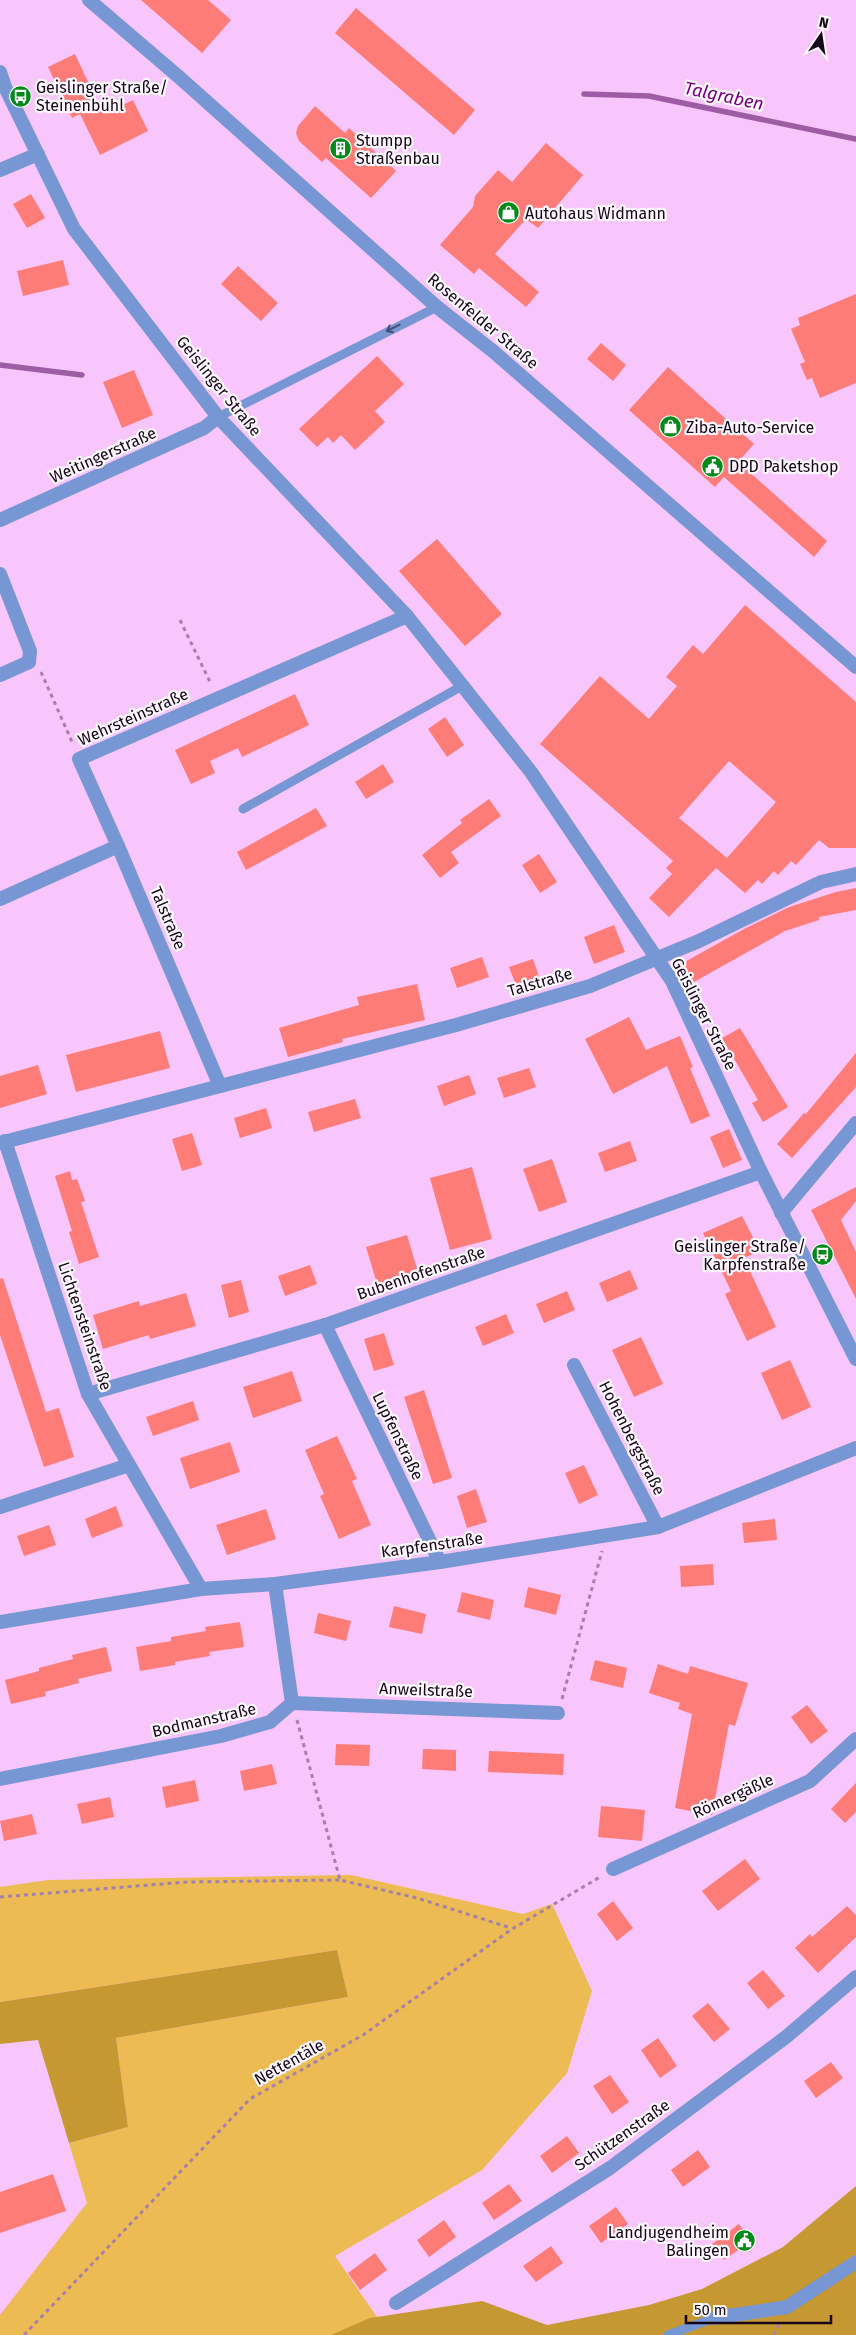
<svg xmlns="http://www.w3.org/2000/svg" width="856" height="2335" font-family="'Fira Sans',sans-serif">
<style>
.green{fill:#ecbb53}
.forest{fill:#c69831}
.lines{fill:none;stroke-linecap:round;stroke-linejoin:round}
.stream{stroke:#9d5ca3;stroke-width:5.5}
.building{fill:#fe7c78;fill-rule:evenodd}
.path{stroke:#a780aa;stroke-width:3;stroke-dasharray:4 4;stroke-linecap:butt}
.service{stroke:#7796d4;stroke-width:9}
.minor{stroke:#7796d4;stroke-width:14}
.oneway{stroke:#464e76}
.labels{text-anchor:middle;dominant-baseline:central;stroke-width:4.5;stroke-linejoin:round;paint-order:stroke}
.poi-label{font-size:16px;fill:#160518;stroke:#fdf8fe;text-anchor:start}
.street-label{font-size:16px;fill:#160518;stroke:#fdf8fe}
.water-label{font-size:18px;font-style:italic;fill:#760282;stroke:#fdf8fe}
</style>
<rect width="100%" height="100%" fill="#f8c5fc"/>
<polygon class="green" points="351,1875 523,1914 552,1904 592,1991 567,2073 482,2170 335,2256 377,2317 334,2335 0,2335 0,2315 87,2203 69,2143 128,2127 116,2038 348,1997 337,1950 0,2002 0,1887 48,1880"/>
<g class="forest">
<polygon points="337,1950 348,1997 116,2038 128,2127 69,2143 38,2040 0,2044 0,2002"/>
<polygon points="856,2186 856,2335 331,2335 370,2318 482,2301 547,2325 649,2305 702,2289 783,2247"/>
</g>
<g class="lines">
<g class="stream">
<polyline points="584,94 649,96 856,139"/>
<polyline points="0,365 82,375"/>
</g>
</g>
<g class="building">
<polygon points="141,0 208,0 231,20 202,53"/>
<polygon points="356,8 475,110 454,135 335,33"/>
<polygon points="75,54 103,114 133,100 148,131 100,155 80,114 72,118 48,67"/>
<polygon points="315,106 345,133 349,128 396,171 371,198 326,158 322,162 299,141 296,133 298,126"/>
<polygon points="546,143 583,175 538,228 526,219 495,254 539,292 526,307 479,268 474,274 440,245 473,207 475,196 498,170 512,182"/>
<polygon points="31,194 45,218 27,228 13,204"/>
<polygon points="63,260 69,285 23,296 17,271"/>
<polygon points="238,266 278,303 261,321 221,284"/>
<polygon points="856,294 856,383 820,398 812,378 807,380 800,364 805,362 791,329 800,325 798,318"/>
<polygon points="601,343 626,365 613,381 587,359"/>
<polygon points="377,356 404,384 375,411 385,422 355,450 341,435 333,443 328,437 317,447 299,429"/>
<polygon points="668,367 754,444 738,462 827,541 814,557 724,477 715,487 629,410"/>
<polygon points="134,370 153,415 122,428 103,382"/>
<polygon points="437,539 502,614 465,646 399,571"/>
<path d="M745,605L856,702V848H829L819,840L796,865L791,861L778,875L774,871L762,884L758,880L745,893L716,868L669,917L649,898L672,874L666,868L673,861L540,744L600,676L649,719L677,686L666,677L693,645L703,654ZM729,761L776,802L727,858L679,818Z"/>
<polygon points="295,694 309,725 242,757 238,748 210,761 215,773 191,784 175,750"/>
<polygon points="445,717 464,745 447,757 428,729"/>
<polygon points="383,764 394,782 366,799 355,782"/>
<polygon points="489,799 501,816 451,852 459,863 440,878 422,855 462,823 460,820"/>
<polygon points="316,808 327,826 246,870 237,852"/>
<polygon points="539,854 557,882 540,893 522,865"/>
<polygon points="856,888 856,910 819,917 819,920 785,931 694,982 683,963 744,929 789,907 836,892"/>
<polygon points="614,925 625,952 594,964 584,937"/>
<polygon points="482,957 489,977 457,988 450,968"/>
<polygon points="533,959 542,985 519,993 509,967"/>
<polygon points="417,984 425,1020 342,1039 343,1042 288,1057 279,1028 359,1005 357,997"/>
<polygon points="629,1017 646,1050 680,1036 693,1067 690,1068 710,1116 691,1124 667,1066 613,1094 585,1039"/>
<polygon points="740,1028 788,1107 763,1122 752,1103 758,1100 722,1038"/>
<polygon points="160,1031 170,1068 76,1092 66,1055"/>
<polygon points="856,1053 856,1087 792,1158 777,1144 804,1113 806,1114"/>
<polygon points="38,1065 47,1094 0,1108 0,1076"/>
<polygon points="529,1068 536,1087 504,1098 497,1078"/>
<polygon points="469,1075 476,1094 444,1106 437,1086"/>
<polygon points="355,1099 361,1118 314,1132 308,1112"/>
<polygon points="266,1108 272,1128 240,1138 234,1118"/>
<polygon points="729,1129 742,1160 723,1168 710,1137"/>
<polygon points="192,1133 202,1165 182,1171 172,1139"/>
<polygon points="630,1141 637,1161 605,1172 598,1153"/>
<polygon points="552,1159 567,1202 539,1212 523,1169"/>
<polygon points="472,1167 492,1239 450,1250 430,1178"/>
<polygon points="70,1171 72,1180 77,1179 85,1201 81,1202 99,1257 79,1264 69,1232 72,1231 55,1176"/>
<polygon points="856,1187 856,1201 841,1220 856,1252 856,1299 811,1210"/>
<polygon points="742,1216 760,1251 744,1258 776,1327 747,1341 725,1294 731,1291 703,1233"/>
<polygon points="407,1235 419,1275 378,1287 366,1247"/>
<polygon points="310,1265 317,1284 285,1296 278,1276"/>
<polygon points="630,1270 638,1289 607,1302 599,1283"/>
<polygon points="3,1278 46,1412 59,1408 74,1457 44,1467 0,1335 0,1279"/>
<polygon points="241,1280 249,1312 229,1318 221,1285"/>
<polygon points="567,1291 575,1310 544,1323 536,1304"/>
<polygon points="186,1293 196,1326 150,1339 149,1335 103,1349 93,1315 139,1301 140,1306"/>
<polygon points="506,1314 514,1333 483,1346 475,1327"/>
<polygon points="384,1333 394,1365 374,1371 364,1339"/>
<polygon points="641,1337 663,1384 634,1397 612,1350"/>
<polygon points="790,1360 811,1407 782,1420 761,1373"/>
<polygon points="292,1371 302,1401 253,1418 243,1387"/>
<polygon points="424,1390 452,1478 433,1484 404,1397"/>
<polygon points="193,1401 199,1420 153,1436 146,1417"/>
<polygon points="337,1436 357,1479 352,1481 371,1525 339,1539 320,1496 324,1494 305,1450"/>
<polygon points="230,1442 240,1472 190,1489 180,1458"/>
<polygon points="584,1465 598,1495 579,1504 565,1473"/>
<polygon points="476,1489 487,1522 467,1528 457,1496"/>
<polygon points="116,1506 123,1526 92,1538 85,1519"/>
<polygon points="266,1509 276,1539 227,1555 216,1525"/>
<polygon points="775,1519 777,1540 744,1543 742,1523"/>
<polygon points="49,1525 56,1545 24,1556 17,1536"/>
<polygon points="713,1564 714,1585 681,1587 680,1566"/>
<polygon points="528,1587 561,1595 556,1615 524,1607"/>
<polygon points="462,1592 494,1600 490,1620 457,1612"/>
<polygon points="394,1606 426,1614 422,1634 389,1627"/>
<polygon points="318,1613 351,1621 346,1641 314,1633"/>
<polygon points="240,1622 244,1647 209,1652 210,1656 175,1662 175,1665 140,1671 136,1647 171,1641 171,1637 206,1631 205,1627"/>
<polygon points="106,1647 112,1671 78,1679 79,1683 45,1692 46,1696 11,1704 5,1680 39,1671 39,1668 73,1659 72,1655"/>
<polygon points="595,1660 627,1668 623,1688 590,1680"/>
<polygon points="658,1664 688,1674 690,1666 748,1683 735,1726 729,1724 712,1815 675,1808 692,1714 678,1709 680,1703 649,1693"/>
<polygon points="807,1705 828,1731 811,1744 791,1717"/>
<polygon points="336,1744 370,1745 369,1766 335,1765"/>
<polygon points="423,1749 456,1750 456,1771 422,1769"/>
<polygon points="489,1751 564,1754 563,1775 488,1772"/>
<polygon points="272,1764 277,1784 244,1791 240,1771"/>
<polygon points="195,1780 199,1801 166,1808 162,1787"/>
<polygon points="856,1783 856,1812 845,1823 831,1809"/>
<polygon points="110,1797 114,1817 82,1824 77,1804"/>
<polygon points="601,1806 645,1810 642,1841 598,1837"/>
<polygon points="32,1814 37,1834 4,1841 0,1821"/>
<polygon points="745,1859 760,1879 718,1911 702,1891"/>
<polygon points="613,1901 633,1928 617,1941 597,1914"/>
<polygon points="847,1906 856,1915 856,1937 818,1973 795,1948 810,1934 812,1937"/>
<polygon points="763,1970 785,1996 768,2009 747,1983"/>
<polygon points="708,2003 730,2029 714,2042 692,2016"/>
<polygon points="658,2038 677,2066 660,2078 641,2050"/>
<polygon points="831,2062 843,2078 816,2098 804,2081"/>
<polygon points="610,2075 629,2102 612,2114 593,2086"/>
<polygon points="567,2136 579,2153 552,2173 540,2156"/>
<polygon points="698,2150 710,2167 683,2187 671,2170"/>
<polygon points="53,2174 66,2211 0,2233 0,2192"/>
<polygon points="509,2184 522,2201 494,2220 482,2203"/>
<polygon points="616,2207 628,2224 601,2243 589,2226"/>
<polygon points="444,2220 456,2237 429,2257 417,2240"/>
<polygon points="739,2224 751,2241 724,2260 712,2244"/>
<polygon points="551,2246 563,2263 536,2282 523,2266"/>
<polygon points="375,2253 387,2270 360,2290 348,2273"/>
</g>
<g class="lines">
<g class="path">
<polyline points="180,620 211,684"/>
<polyline points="41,672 73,744"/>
<polyline points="562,1699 602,1551"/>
<polyline points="297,1720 340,1880 417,1898 511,1928"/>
<polyline points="0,1897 187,1882 340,1880"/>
<polyline points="24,2335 250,2099 363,2035 512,1929 600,1877"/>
<polyline points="774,2335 779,2324"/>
</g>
<g class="service">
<polyline points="218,417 437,307"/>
<polyline points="243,809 462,686"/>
<polyline points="668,2335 714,2318"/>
</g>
<g class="minor">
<polyline points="89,0 179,77 437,307 494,352 856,667"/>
<polyline points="0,72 5,87 74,229 218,417 407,616 531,772 672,981 761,1172 856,1359"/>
<polyline points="0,170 38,154"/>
<polyline points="0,520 204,428 218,417"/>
<polyline points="0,574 30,651 29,662 0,675"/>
<polyline points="118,846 220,1086"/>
<polyline points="0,899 118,846 79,759 407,616"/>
<polyline points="5,1141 88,1394 201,1589"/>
<polyline points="0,1143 456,1025 590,986 699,941 821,882 856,874"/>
<polyline points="781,1213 856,1123"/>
<polyline points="325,1325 440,1562"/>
<polyline points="574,1365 658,1527"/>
<polyline points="88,1394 325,1325 761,1172"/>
<polyline points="0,1507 129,1465"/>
<polyline points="0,1622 201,1589 275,1584 440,1562 658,1527 856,1448"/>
<polyline points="292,1703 558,1713"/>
<polyline points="0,1779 221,1736 270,1722 292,1703 275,1584"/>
<polyline points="613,1869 810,1781 856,1739"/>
<polyline points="396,2303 610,2168 786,2037 856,1977"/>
<polyline points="714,2318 787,2307 856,2262"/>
</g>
</g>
<defs><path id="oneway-shaft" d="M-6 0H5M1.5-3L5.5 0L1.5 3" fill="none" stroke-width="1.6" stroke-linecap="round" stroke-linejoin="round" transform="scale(1.25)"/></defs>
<use class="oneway" href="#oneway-shaft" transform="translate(393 328) rotate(154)"/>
<defs>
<symbol id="bus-disc" viewBox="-11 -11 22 22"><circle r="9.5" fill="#008a16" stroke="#fdf8fe"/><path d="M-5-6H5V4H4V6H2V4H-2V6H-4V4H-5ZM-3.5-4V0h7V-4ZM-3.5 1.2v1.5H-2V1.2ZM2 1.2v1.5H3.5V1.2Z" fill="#fff"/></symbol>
<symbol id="building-disc" viewBox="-11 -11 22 22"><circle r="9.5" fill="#008a16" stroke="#fdf8fe"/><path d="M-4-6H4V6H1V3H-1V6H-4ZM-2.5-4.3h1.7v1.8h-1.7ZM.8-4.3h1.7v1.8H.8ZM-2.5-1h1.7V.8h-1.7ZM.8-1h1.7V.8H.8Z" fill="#fff"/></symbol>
<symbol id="shop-disc" viewBox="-11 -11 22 22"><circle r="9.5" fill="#008a16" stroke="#fdf8fe"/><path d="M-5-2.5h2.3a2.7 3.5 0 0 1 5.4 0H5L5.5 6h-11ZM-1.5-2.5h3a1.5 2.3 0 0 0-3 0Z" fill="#fff"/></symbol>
<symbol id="civic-disc" viewBox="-11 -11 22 22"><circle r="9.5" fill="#008a16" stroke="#fdf8fe"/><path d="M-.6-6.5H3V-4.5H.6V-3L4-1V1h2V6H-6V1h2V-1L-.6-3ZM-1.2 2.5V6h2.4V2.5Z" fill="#fff"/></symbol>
</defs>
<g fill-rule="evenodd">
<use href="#bus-disc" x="8" y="84" width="25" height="25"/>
<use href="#building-disc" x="328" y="136" width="25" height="25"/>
<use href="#shop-disc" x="496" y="200" width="25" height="25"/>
<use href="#shop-disc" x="658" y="414" width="25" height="25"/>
<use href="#civic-disc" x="700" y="454" width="25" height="25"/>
<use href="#bus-disc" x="810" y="1242" width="25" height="25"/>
<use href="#civic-disc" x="732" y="2228" width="25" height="25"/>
</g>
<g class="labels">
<g class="poi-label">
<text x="36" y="87">Geislinger Straße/<tspan x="36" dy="18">Steinenbühl</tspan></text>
<text x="356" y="140">Stumpp<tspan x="356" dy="18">Straßenbau</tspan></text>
<text x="525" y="213">Autohaus Widmann</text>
<text x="686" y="427">Ziba-Auto-Service</text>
<text x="729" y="466">DPD Paketshop</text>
<text x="806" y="1246" text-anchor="end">Geislinger Straße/<tspan x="806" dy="18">Karpfenstraße</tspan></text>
<text x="729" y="2232" text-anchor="end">Landjugendheim<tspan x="729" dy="18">Balingen</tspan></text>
</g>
<g class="street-label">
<text transform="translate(483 321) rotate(40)">Rosenfelder Straße</text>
<text transform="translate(219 386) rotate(51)">Geislinger Straße</text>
<text transform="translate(103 455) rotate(-24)">Weitingerstraße</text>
<text transform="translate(133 717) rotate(-24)">Wehrsteinstraße</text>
<text transform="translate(168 918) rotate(67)">Talstraße</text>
<text transform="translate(540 982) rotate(-16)">Talstraße</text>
<text transform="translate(704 1014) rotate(63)">Geislinger Straße</text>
<text transform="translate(421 1273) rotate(-19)">Bubenhofenstraße</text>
<text transform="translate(85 1326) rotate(71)">Lichtensteinstraße</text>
<text transform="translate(398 1436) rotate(64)">Lupfenstraße</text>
<text transform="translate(632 1438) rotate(63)">Hohenbergstraße</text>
<text transform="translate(432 1545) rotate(-8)">Karpfenstraße</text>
<text transform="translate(426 1690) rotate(2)">Anweilstraße</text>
<text transform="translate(204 1720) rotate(-13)">Bodmanstraße</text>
<text transform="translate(733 1796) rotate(-24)">Römergäßle</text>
<text transform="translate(289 2062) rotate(-29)">Nettentäle</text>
<text transform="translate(622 2135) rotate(-35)">Schützenstraße</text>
</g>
<g class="water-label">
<text transform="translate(724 96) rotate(12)">Talgraben</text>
</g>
</g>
<g transform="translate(821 35) rotate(13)" stroke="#fdf8fe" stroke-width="4" paint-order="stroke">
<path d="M0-4L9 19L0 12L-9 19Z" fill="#160518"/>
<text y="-8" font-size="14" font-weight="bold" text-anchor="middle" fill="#160518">N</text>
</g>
<path d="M686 2315v8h145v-8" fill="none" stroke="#160518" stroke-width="2.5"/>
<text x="694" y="2315" font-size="15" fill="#160518" stroke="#fdf8fe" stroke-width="4" paint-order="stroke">50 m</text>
</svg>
